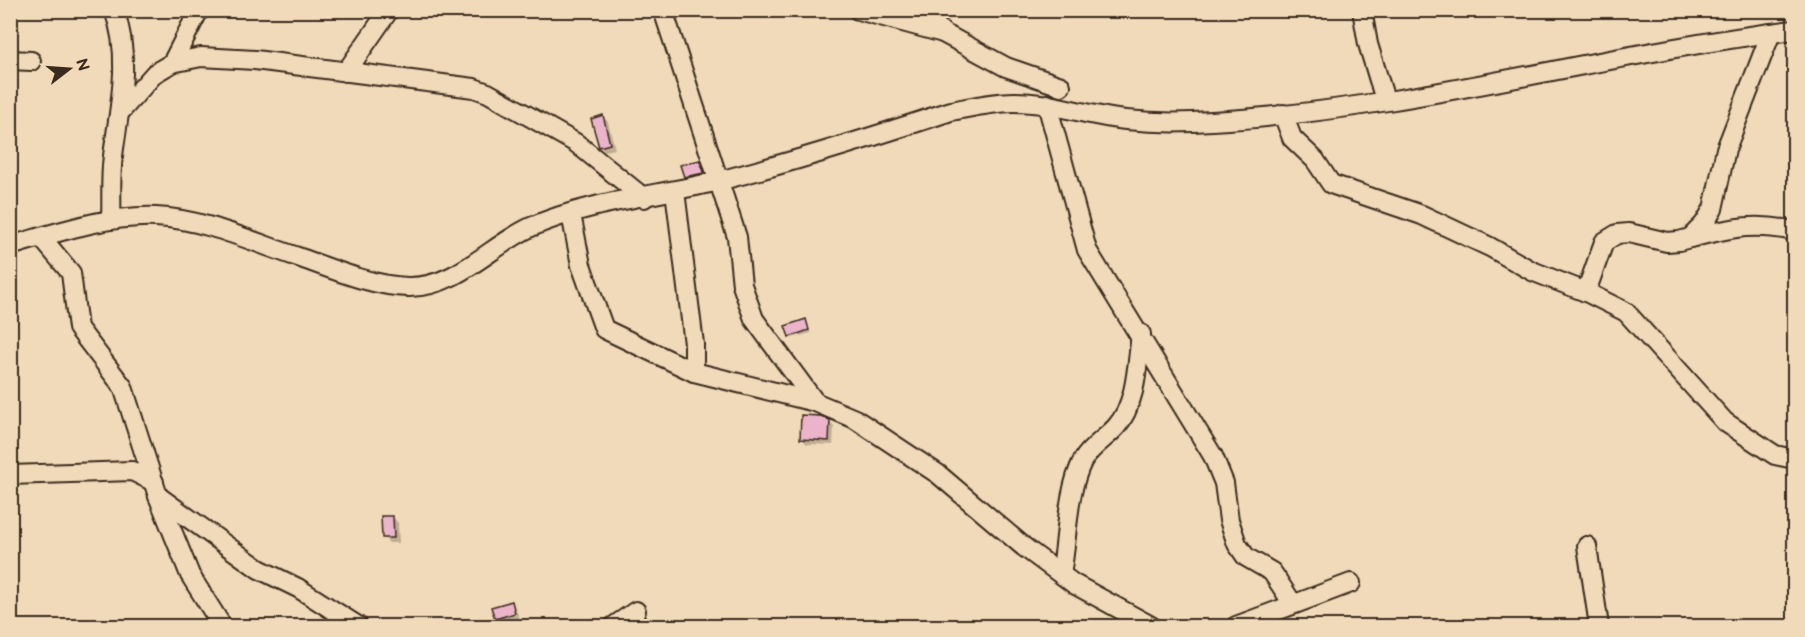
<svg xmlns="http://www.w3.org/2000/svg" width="1805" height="637" font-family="'Balsamiq Sans',sans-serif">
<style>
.shadow{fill:#0003}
.building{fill:#ebb4cb;stroke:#3b2a1e;stroke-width:1.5}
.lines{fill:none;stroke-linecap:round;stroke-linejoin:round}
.street-casing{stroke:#3b2a1e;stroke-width:22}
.street{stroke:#f0dab9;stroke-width:18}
</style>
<rect width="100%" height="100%" fill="#f0dab9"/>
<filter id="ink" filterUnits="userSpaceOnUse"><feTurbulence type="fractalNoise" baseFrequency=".0167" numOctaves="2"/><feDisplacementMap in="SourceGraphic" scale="12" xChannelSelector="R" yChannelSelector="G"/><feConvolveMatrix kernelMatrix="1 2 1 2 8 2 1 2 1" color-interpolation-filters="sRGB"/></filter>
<g filter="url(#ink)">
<g class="shadow">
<polygon points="603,117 608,122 615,149 605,151 599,146"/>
<polygon points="700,162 705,167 709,178 690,182 685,176"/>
<polygon points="806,321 811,333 792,338 790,336"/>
<polygon points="829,422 834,427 833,445 807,444 801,438"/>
<polygon points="393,517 398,523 399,543 389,543 384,538"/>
<polygon points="511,603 516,609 519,618 502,624 496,618"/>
</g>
<g class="building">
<polygon points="603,115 610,144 599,147 591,119"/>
<polygon points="700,160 704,173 684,177 680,165"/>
<polygon points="806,319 809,330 789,337 785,326"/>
<polygon points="801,415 820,416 830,420 829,441 800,439"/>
<polygon points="381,516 393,516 394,538 382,538"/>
<polygon points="512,601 515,613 495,619 491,607"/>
</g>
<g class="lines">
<defs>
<g id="street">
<polyline points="663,10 737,237 742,285 754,319 815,402"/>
<polyline points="858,10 943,33 1006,67 1061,86"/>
<polyline points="922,10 943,33"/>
<polyline points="1362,10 1368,44 1385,100"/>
<polyline points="10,60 31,61"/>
<polyline points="172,63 199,10"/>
<polyline points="346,72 389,10"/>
<polyline points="1047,104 1087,250 1213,456 1224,483 1229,520 1237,544 1246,557 1272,572 1293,604"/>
<polyline points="121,111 155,73 172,63 201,57 255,60 474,88 488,93 576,143 644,198"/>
<polyline points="1283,114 1292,138 1315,160 1331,184 1422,215 1490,247 1532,271 1586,292 1626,312 1725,422 1775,455 1794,459"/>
<polyline points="675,191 694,344 694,372"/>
<polyline points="571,214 581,265 604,329 694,372 815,402 855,419 938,474 1024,547 1074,584 1151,626"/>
<path d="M111,220C112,199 110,177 113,156C119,108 132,57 114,10"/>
<polyline points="41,237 71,273 78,328 123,387 158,496 190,575 222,626"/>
<path d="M1690,238C1732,228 1752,222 1794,231"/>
<path d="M10,246C56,233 107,215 156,217C204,219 253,242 298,257C332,269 372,286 408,287C456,288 490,246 531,227C588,202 654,196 714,182C794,162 873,137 951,111C972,107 993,102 1014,102C1052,102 1088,116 1126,120C1154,123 1184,123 1212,121C1409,110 1599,54 1794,30"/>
<polyline points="1586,292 1604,242 1617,234 1629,233 1667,242 1679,241 1690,238 1704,224 1713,209 1726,149 1771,33"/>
<polyline points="10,475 132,471 154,482"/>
<polyline points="158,496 259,569 298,588 358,626"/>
<polyline points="1587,546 1599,626"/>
<path d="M1061,574C1068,538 1066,493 1083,460C1091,447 1106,438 1116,427C1137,403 1137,364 1141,334"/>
<polyline points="614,626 636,611"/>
<polyline points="1236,626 1351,583"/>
</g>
</defs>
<use href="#street" class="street-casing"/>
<use href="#street" class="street"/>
</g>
</g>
<rect width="1805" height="637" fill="none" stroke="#f0dab9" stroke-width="36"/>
<rect x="18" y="18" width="1769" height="601" fill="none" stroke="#3b2a1e" stroke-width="2" filter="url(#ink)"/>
<g transform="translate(69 69) rotate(73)" stroke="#f0dab9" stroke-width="4.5" paint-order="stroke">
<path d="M0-4.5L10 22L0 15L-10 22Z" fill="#3b2a1e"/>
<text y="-9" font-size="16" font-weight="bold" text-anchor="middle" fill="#3b2a1e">N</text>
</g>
</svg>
